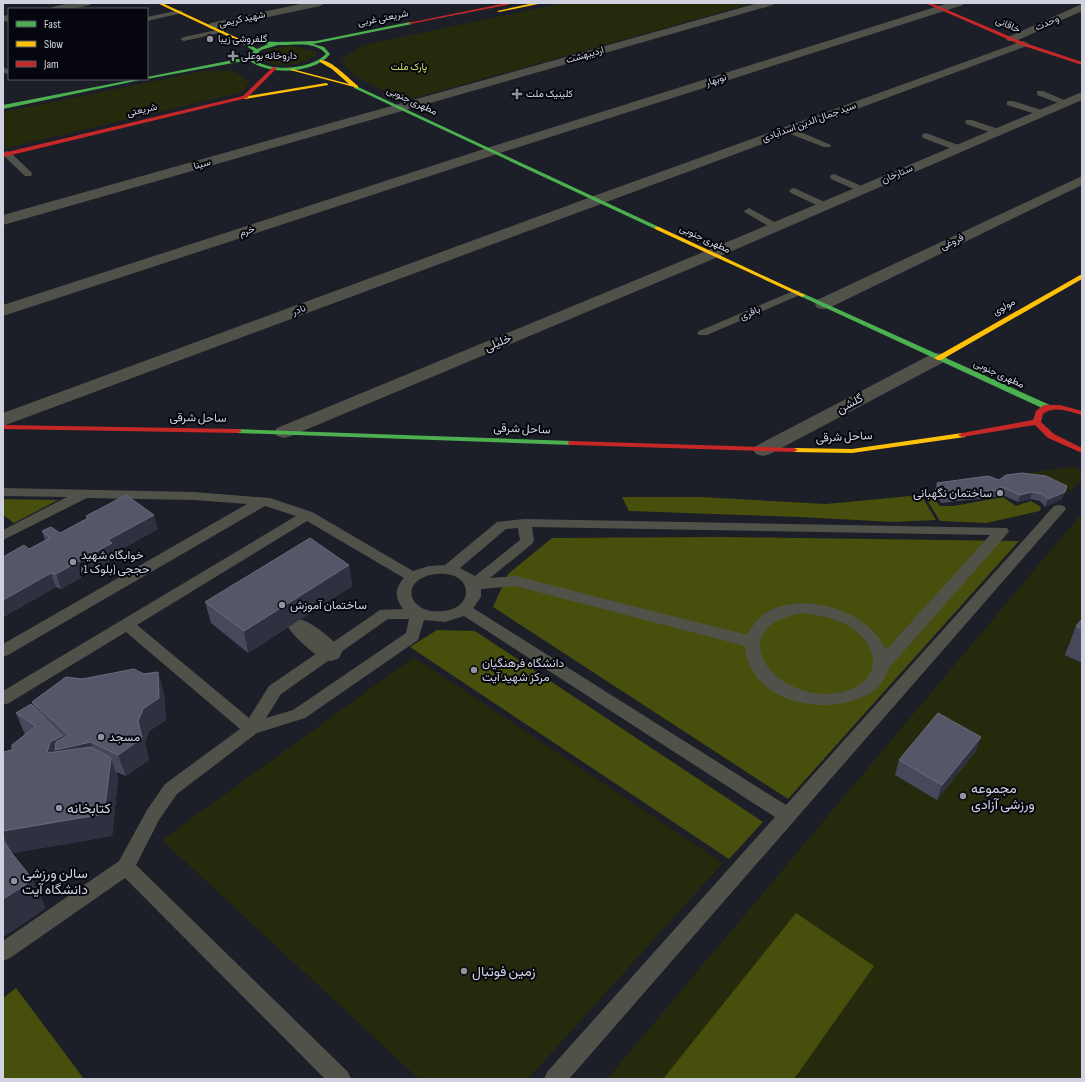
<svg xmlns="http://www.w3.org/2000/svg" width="1085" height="1082" font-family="'Sofia Sans Condensed',Vazirmatn,sans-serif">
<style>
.green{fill:#262a0d}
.forest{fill:#484f0c}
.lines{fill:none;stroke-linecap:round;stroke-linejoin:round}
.lane{fill:#50524a;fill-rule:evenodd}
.street{fill:#50524a;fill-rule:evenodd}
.fast{fill:#4caf50;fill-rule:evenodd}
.slow{fill:#ffc107;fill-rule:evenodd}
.jam{fill:#c62828;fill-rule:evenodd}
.wall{fill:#46485b}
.shaded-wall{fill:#2f3141}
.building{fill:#555769;stroke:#686b7c}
.poi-dot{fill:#91949f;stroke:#06070e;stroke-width:1.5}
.labels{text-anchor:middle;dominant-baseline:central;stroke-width:4;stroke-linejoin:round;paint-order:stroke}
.far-street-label{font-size:10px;fill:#d0d3df;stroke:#06070e}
.far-poi-label{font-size:10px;fill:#d0d3df;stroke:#06070e;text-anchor:start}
.far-park-label{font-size:10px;fill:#cfe165;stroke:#06070e}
.street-label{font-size:12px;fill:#d0d3df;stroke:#06070e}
.poi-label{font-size:12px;fill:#d0d3df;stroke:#06070e;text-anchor:start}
.near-poi-label{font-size:14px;fill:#d0d3df;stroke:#06070e;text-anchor:start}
</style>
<rect width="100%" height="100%" fill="#1c1e28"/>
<g class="green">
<polygon points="564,3 754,3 404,101 354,76 341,60 363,45"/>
<path d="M293,46L314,51L316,53L315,56C302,66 276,69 262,59L261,56C268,47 283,47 293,46Z"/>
<polygon points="203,71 234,71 249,81 243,92 3,149 3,112"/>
<polygon points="1073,467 1082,470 1082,479 1071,491 1035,476 1031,472"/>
<polygon points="1082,513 1082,1079 607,1079"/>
<polygon points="414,657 723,863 528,1079 419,1079 162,840"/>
</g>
<g class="forest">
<polygon points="928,491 940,506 954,506 1003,497 1016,506 1031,501 1041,507 1040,511 986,523 940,521 922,492"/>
<polygon points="921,495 936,520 894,522 800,517 629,511 622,497 701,497 826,504"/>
<polygon points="3,499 58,500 14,523 3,515"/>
<polygon points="719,537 1019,541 788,799 493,607 508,574 552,538"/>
<polygon points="437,630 475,631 763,822 729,859 410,647"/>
<polygon points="796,913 874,966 794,1079 663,1079"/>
<polygon points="16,988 84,1079 3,1079 3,998"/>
</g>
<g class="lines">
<g class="lane">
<polygon points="180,10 183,12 182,13 147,21 147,17"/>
<polygon points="222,29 224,30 224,32 184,41 180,39 184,37"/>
<polygon points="3,67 9,70 9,75 3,72"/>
<polygon points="1037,91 1043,91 1071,103 1070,105 1064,105 1037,95"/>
<polygon points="1007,101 1013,101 1045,111 1046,113 1045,115 1039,115 1007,105"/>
<polygon points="966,120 972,120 1001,130 1002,132 1001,134 995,134 966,124 965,122"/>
<polygon points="785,128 791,128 831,145 830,147 824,147 785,132 784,130"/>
<polygon points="926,133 961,146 962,148 958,151 955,150 923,138 922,136 923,134"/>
<polygon points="7,151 10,152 31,172 32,174 31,176 25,176 4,156 4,152"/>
<polygon points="834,174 864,187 866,189 861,192 858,191 831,179 830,177 831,175"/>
<polygon points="794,188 827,203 829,205 827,207 821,207 791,193 789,191 791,189"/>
<polygon points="749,208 778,224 780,226 778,228 772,228 746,213 744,211"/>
<polygon points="796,290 800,291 801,293 800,295 707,335 699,335 697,333 699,331"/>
<path d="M3,488L194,492L270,498L312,512L413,571L429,566L445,565L497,522L524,519L1007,528L1009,531L1007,534L888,669C883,688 869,696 851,701C810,714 748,696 745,646L515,586L481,589V597L473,608L786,805L1054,506L1059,505L1064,506L1066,509L569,1079H544L547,1072L775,817L464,616L445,622L424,620L418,640L305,718L257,733L177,794L159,820L136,865L348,1072L351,1079H325L125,878L10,958L3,961V941L119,861L147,810L165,784L240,729L126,632L9,703L3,705V691L296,516L265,506L8,655L3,657V644L247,504L194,500L87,498L3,540V530L67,497L3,496ZM307,521L404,578C394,589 395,598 403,609L380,610L269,686L249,718L137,625ZM532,527L990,535L886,650C869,610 801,589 764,614C756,620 752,627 747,635L515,576L490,578L532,544L534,541ZM518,528L520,540L475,576L460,568L506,529ZM436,574C473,570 476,607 444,611C408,616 397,579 436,574ZM802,613C818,615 835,618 849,626C881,646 883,682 842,692C777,707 717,628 802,613ZM388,619H409L406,633L293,710L266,718L281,694Z"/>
</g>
<g class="street">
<polygon points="70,3 91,3 90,5 72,9 51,9 52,7"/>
<polygon points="305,3 325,3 320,6 211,29 206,26 211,23"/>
<polygon points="758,3 774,3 773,5 3,225 3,215"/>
<polygon points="948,3 964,3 963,5 497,154 3,316 3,305 487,148"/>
<polygon points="1082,4 1082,11 1016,41 1008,41 1006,39 1008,37"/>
<polygon points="9,15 9,21 3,22 3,16"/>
<polygon points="1023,41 1029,44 1027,46 3,426 3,413 591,197"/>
<polygon points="1082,92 1082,100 718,257 291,436 284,438 277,436 274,432 277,428 706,251"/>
<polygon points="1082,176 1082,185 829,308 823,309 817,308 815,304 817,300"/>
<polygon points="938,353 944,354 947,358 944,362 770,454 763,456 756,454 753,450 756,446 932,354"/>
<path d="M300,619C313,623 335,640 342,652L339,658C336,659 332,661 329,661C319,660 293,636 288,627L292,621Z"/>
</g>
<g class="fast">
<path d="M410,22L412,24L313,44L324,47L330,54C315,74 267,76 249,60L147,79H145L3,109V105L136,79H147V77L248,57L254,51L240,42L242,40L278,42L316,41ZM247,43L268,44L257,49ZM278,45C293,46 314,40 326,54C310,70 269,73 253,58L261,50Z"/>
<polygon points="356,86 659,227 660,228 655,229 354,88 354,87"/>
<polygon points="802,293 1050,405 1051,407 1047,409 1044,409 800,296 799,295"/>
<polygon points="235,429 572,441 576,443 572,445 238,433 235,433 234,431"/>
</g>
<g class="slow">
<polygon points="157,3 162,3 244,41 240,42"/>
<polygon points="534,3 543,3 499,12 497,11"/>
<path d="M320,60C332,60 349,79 358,86V88L290,70L292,69L349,84L332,69L320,62Z"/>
<polygon points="326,83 328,84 328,85 245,99 242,97"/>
<polygon points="655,227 659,227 805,295 802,297 800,296 655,229"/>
<polygon points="1082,274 1082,279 941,360 938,360 934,358"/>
<polygon points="962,433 966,435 965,437 852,453 794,452 790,450 794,448 852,449"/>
</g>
<g class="jam">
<polygon points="507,3 516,3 410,24 408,23"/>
<polygon points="925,3 931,3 1025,43 1082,62 1082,65 1021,45"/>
<polygon points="273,67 277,68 247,98 3,157 3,153 243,96"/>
<path d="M1044,405H1060L1082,411V415C1069,412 1055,405 1043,414L1041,422L1054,434L1082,448V453L1048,438L1035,425L962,437L958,435L962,433L1033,420L1036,411Z"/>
<polygon points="3,425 238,429 242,431 238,433 3,429"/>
<polygon points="569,441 794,448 798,450 794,452 572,445 569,445 568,443"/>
</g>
</g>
<g class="wall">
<polygon points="999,480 1067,486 1062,499 1045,507 1040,501 1030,499 1018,502 1000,494 995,497 941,503 935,490 937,483"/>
<polygon points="86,516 158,529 115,553 116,557 61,589 56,587 5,616 3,614 3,557 29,549 45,540 42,531 60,533 87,519"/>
<polygon points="349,565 352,586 248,653 211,623 205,602"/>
<polygon points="1082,619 1082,663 1065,655 1076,626"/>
<polygon points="158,672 164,694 166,720 149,731 145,743 149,760 126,776 116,772 118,780 112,836 12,853 46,908 3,937 3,752 12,750 25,735 16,713 34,708 32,702 82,679"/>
<polygon points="976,751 937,800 895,775 899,760"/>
</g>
<g class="shaded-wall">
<polygon points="1002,487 1000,494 995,497 997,490"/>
<polygon points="1032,492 1030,499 1018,502 1020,495"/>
<polygon points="1065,492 1062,499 1045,507 1048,499"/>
<polygon points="154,515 158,529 115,553 116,557 61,589 56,574 108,540"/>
<polygon points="349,565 352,586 248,653 244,631"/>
<polygon points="51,573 56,587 5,616 3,610 3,600"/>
<polygon points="158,672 164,694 166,720 149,731 145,743 149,760 126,776 118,755 138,721"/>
<polygon points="62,736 67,747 91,742 99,764 47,753 50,742"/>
<polygon points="981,737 976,751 937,800 942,785"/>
<polygon points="111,758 118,780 112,836 12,853 3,835 3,831"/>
<polygon points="33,880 46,908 3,937 3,899"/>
</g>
<g class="building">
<polygon points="1022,473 1046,476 1067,486 1065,492 1048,499 1042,494 1032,492 1020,495 1002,487 997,490 942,496 937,483 988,476 999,480 1006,475"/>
<polygon points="126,495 154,515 108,540 112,543 56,574 51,573 3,600 3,557 24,545 29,549 50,538 42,531 51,527 60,533 88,518 86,516"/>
<polygon points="310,538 349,565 244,631 205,602"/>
<polygon points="1082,619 1082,629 1076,626"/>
<polygon points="134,669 144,674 158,672 159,698 143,709 138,721 142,738 118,755 91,742 55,750 56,742 69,735 32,702 66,677 82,679"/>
<polygon points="31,704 62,736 50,742 47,753 91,747 111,758 104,814 3,831 3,752 12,750 12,745 36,726 16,713"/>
<polygon points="938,713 981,737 942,785 899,760"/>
<polygon points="3,842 33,880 3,899"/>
</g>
<g class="poi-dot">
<circle cx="210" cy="39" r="4"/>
<path d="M231 50h4v4h4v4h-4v4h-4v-4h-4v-4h4z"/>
<path d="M515 88h4v4h4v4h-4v4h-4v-4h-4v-4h4z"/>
<circle cx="1000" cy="493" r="4"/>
<circle cx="73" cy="562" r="4"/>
<circle cx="282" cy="605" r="4"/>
<circle cx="474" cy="670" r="4"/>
<circle cx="101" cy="737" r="4"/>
<circle cx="963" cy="796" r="4"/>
<circle cx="59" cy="808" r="4"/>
<circle cx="14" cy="881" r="4"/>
<circle cx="464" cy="971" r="4"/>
</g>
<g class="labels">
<g class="far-street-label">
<text transform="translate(383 18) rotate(-11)">شریعتی غربی</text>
<text transform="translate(242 19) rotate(-12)">شهید کریمی</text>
<text transform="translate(1047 23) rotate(-24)">وحدت</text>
<text transform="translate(1008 25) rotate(24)">خاقانی</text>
<text transform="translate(585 55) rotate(-16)">اردیبهشت</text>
<text transform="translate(716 80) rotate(-18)">نوبهار</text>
<text transform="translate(412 101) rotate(25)">مطهری جنوبی</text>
<text transform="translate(142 110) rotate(-13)">شریعتی</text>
<text transform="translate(809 122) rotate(-20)">سید جمال الدین اسدآبادی</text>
<text transform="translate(202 164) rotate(-16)">سینا</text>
<text transform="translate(897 174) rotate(-23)">ستارخان</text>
<text transform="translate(247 231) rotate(-18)">خرم</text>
<text transform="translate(705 239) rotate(25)">مطهری جنوبی</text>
<text transform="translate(952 242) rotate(-26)">فروغی</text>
<text transform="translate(1004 307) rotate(-29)">مولوی</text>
<text transform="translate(299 310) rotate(-20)">نادر</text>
<text transform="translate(750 313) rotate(-23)">باقری</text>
<text transform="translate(999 374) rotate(25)">مطهری جنوبی</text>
</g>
<g class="far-poi-label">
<text x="218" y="39">گلفروشی زیبا</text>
<text x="241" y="56">داروخانه بوعلی</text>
<text x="526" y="94">کلینیک ملت</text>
</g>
<g class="far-park-label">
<text x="409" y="67">پارک ملت</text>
</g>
<g class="street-label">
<text transform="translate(498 343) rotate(-23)">خلیلی</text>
<text transform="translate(850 404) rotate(-28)">گلشن</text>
<text transform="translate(198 418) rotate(1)">ساحل شرقی</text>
<text transform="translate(522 429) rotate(2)">ساحل شرقی</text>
<text transform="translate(844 437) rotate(-3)">ساحل شرقی</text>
</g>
<g class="poi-label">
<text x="992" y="493" text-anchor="end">ساختمان نگهبانی</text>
<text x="81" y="555">خوابگاه شهید<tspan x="81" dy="14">حججی (بلوک 1)</tspan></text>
<text x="290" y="605">ساختمان آموزش</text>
<text x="482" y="663">دانشگاه فرهنگیان<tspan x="482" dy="14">مرکز شهید آیت</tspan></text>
<text x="109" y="737">مسجد</text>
</g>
<g class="near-poi-label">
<text x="971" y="788">مجموعه<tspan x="971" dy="16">ورزشی آزادی</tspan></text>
<text x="67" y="808">کتابخانه</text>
<text x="22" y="873">سالن ورزشی<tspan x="22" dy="16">دانشگاه آیت</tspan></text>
<text x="472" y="971">زمین فوتبال</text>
</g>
</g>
<rect width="1085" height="1082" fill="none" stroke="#d0d3df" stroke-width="8"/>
<rect x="8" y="8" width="140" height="72" fill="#06070e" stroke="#575962"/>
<rect x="16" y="21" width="20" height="6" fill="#4caf50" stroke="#575962"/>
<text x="44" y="28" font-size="12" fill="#d0d3df">Fast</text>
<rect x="16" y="41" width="20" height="6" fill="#ffc107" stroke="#575962"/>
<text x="44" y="48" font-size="12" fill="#d0d3df">Slow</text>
<rect x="16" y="61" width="20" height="6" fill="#c62828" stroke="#575962"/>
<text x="44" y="68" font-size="12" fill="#d0d3df">Jam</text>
</svg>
